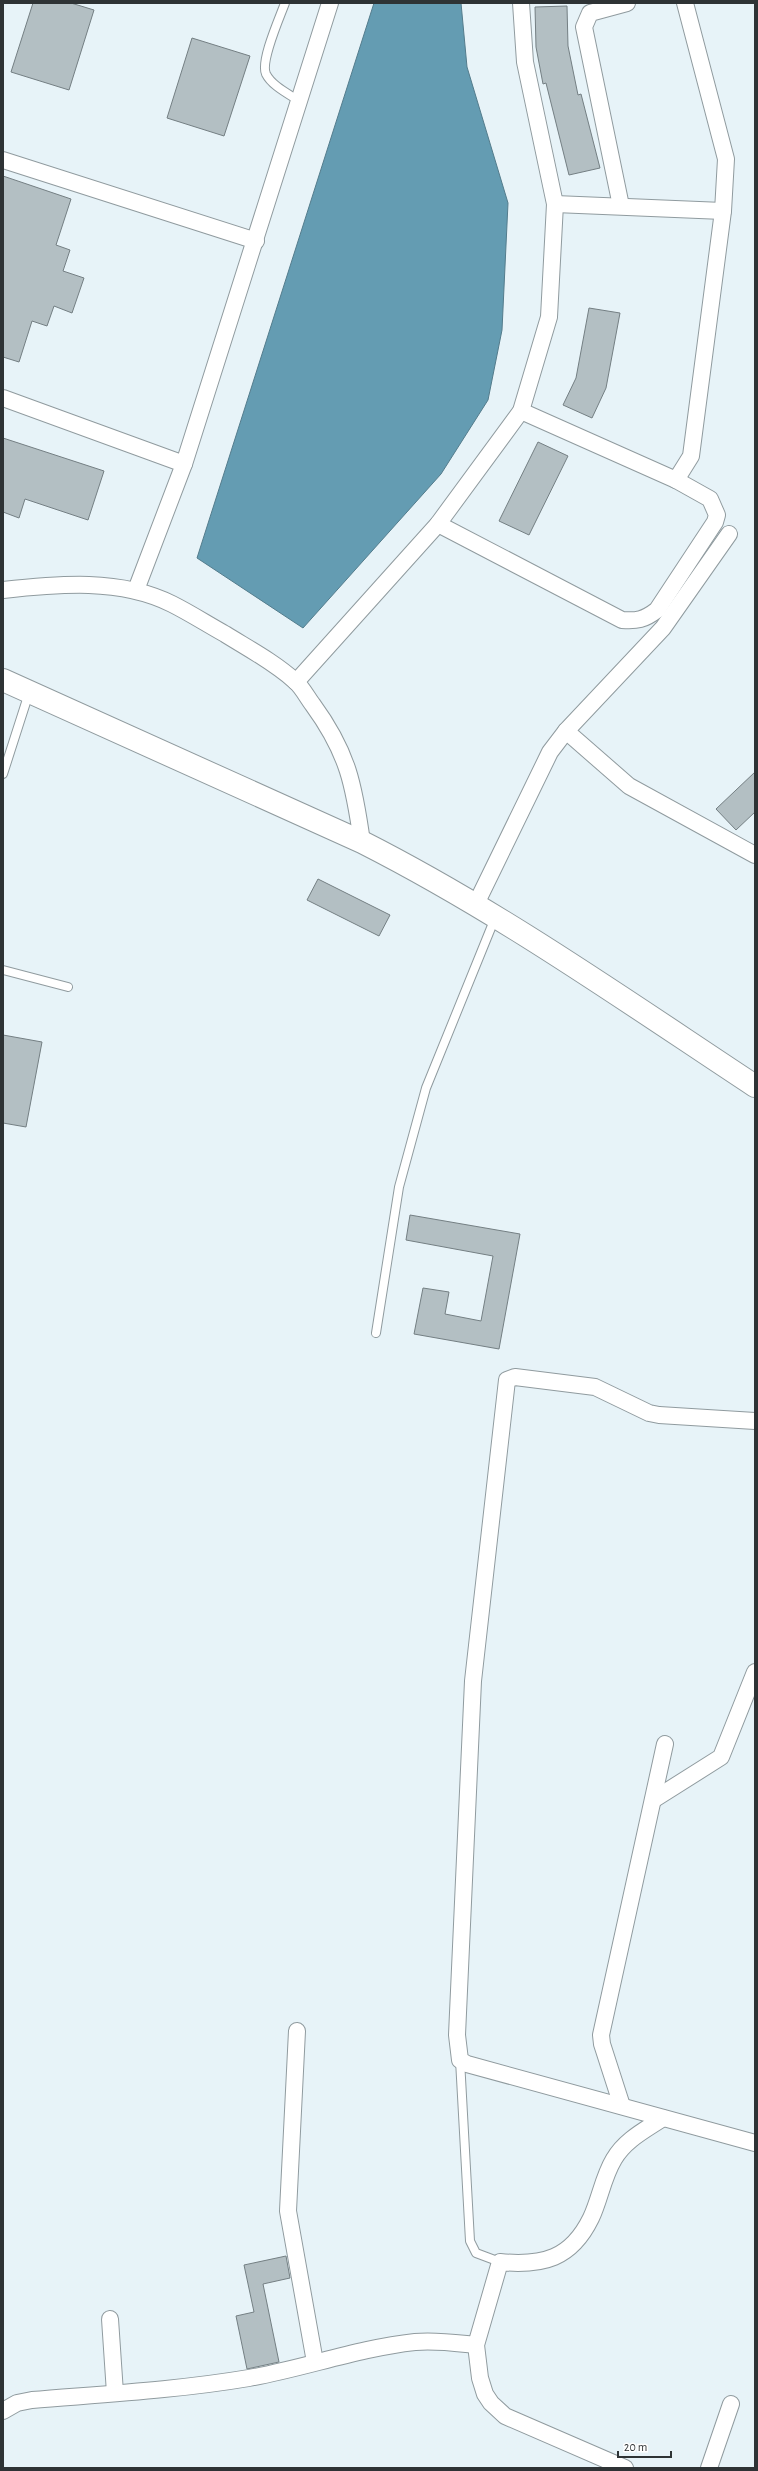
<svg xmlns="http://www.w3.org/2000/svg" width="758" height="2471" font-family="'Alegreya Sans',sans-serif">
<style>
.water{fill:#649cb2;stroke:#547c8c}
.building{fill:#b3bfc3;stroke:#747f83}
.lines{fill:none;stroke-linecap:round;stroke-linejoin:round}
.lane-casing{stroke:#909b9f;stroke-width:10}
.street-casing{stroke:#909b9f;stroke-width:18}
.secondary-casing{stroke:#909b9f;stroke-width:24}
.lane{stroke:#fff;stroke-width:8}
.street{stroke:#fff;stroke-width:16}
.secondary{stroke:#fff;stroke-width:22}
</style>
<rect width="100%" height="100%" fill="#e7f3f8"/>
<polygon class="water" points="374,3 461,3 467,67 508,203 502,330 488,400 441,474 303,628 197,558"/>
<g class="building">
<polygon points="33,3 71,3 94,10 69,90 11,72"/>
<polygon points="567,6 568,46 578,95 581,94 600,168 569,175 546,83 543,84 536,47 535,7"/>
<polygon points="192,38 250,56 224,136 167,118"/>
<polygon points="3,176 71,199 56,245 70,250 63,271 84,278 72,313 54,306 47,326 32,321 19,362 3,357"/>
<polygon points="589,308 620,313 606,388 592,418 563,405 576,378"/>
<polygon points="3,438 104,471 88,520 25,499 19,518 3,512"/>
<polygon points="538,442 568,456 529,535 499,521"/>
<polygon points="755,772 755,812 736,830 716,809"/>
<polygon points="318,879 390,915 379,936 307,900"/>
<polygon points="3,1035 42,1042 26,1127 3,1123"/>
<polygon points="410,1215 520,1234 499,1349 414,1334 423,1288 449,1292 445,1314 481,1321 493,1256 406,1240"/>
<polygon points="286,2256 290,2278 263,2284 279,2362 247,2369 236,2316 254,2312 244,2265"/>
</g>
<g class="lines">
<defs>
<g id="lane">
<path d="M285,3C280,17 260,61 266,74C272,86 289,94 299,101"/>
<polyline points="3,774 29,693"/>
<polyline points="3,970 68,987"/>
<polyline points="376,1333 399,1187 426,1088 495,918"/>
<polyline points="460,2060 470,2241 476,2253 500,2262"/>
</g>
<g id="street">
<polyline points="3,160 256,241"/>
<polyline points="555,204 723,211"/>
<polyline points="621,206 584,27 590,13 627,3"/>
<polyline points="3,398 184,464"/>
<polyline points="676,480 691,456 723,211 726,159 685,3"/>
<path d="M438,524L622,620C637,621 644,620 657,610L715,522L717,515L710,499L676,480L521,411"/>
<path d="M3,590C59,584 120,578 172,604C190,613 207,624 225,634C249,649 274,662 295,681C302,687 307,697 313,705C348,753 354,785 362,842"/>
<polyline points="136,590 184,464 330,3"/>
<polyline points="296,682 438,524 521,411 549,317 555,204 525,62 521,3"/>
<polyline points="566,731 629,786 755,855"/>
<polyline points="476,904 550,752 566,731 663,628 729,534"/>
<polyline points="755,1421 659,1415 649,1413 595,1387 515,1377 507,1380 473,1681 457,2035 460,2060 467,2064 755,2143"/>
<polyline points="653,1800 721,1757 755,1672"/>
<polyline points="297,2031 288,2211 315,2362"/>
<polyline points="622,2106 602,2044 601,2035 665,1744"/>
<polyline points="110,2319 115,2393"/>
<path d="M3,2411L17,2403L32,2400C104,2394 178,2390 249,2378C305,2368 359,2348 415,2342C436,2340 456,2343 476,2345"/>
<path d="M625,2468L505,2416L491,2403L485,2394L480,2378L476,2345L500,2262C543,2266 571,2259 591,2218C600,2199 603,2177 614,2159C625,2140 645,2130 663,2118"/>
<polyline points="709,2468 731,2404"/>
</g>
<path id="secondary" d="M3,680L362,842C500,912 626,1001 755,1086"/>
</defs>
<use href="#lane" class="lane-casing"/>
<use href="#street" class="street-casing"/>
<use href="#secondary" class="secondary-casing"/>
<use href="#lane" class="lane"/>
<use href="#street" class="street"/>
<use href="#secondary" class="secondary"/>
</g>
<rect width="758" height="2471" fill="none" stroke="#2e3335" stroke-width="8"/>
<path d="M618 2451v6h53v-6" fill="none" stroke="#2e3335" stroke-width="2"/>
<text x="624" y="2451" font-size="12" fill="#2e3335" stroke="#fefefe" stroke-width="3" paint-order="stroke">20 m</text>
</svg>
